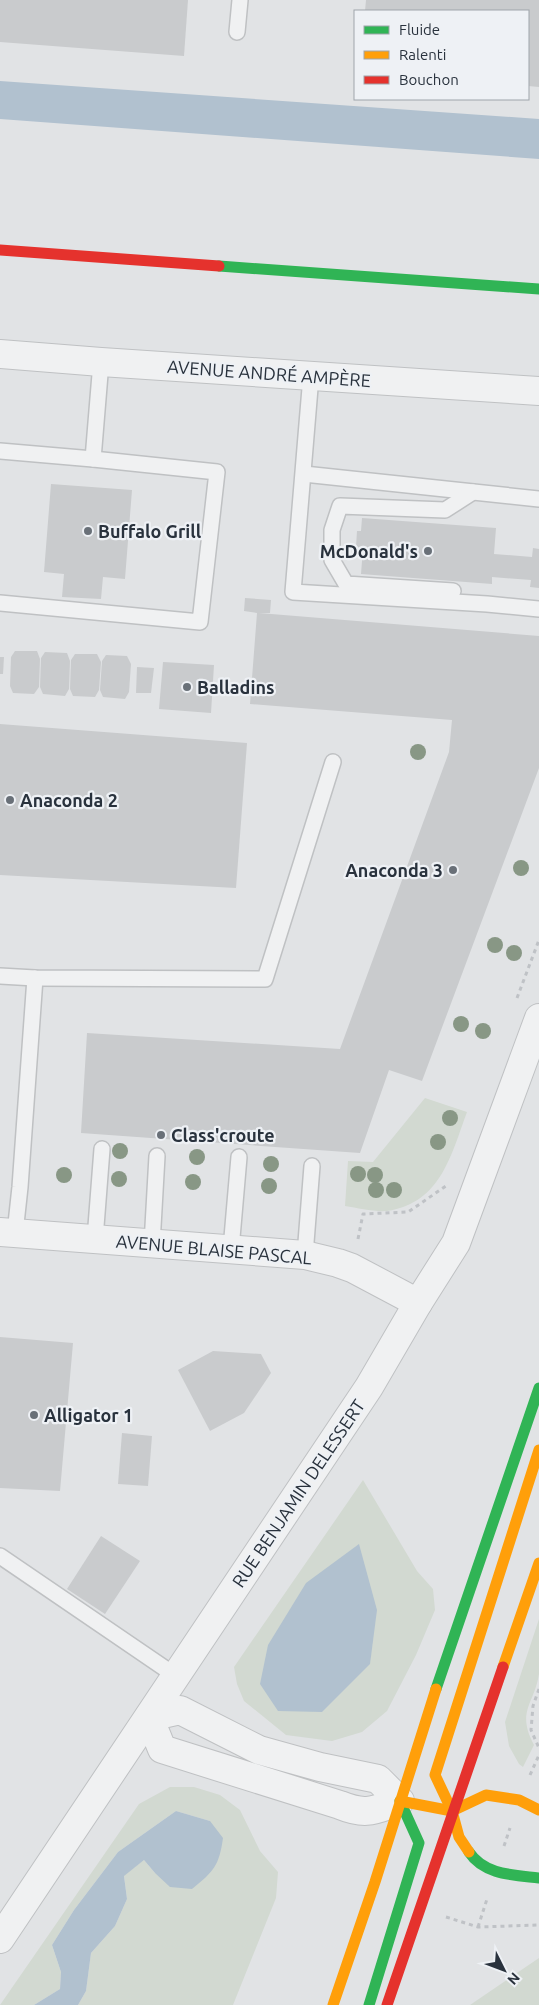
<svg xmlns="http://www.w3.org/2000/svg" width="539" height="2005" font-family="Ubuntu,sans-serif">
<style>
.green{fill:#d2d9d1}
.water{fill:#b1c1cf}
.building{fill:#c9cbcd}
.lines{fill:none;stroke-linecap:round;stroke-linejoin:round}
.lane-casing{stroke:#bfc1c3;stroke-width:18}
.street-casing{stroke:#bfc1c3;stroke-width:30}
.path{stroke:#bfc2c6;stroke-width:3;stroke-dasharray:4 4;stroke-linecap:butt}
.lane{stroke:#f0f1f2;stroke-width:15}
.street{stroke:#f0f1f2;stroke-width:28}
.fast{stroke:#30b455;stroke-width:11}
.slow{stroke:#ff9f0a;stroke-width:11}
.jam{stroke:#e5322d;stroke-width:11}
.tree{fill:#889785}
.poi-dot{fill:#697078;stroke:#eef1f5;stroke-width:2}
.labels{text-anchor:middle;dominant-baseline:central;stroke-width:4.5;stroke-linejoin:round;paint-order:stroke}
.street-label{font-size:18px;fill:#29323d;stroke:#eef1f5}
.poi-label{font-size:18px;font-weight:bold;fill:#29323d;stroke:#eef1f5;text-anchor:start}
</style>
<rect width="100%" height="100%" fill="#e1e3e5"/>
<g class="green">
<path d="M425,1098L467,1112C451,1155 441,1203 387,1211C374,1212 358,1208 345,1206L348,1161L373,1162Z"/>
<polygon points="363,1480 417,1571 433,1589 435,1610 416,1655 387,1711 362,1732 332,1741 286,1735 244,1701 237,1684 234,1667"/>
<path d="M539,1619C539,1637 539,1657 539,1674C534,1705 516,1711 534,1745L523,1767L519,1764L509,1746L505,1722Z"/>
<polygon points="170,1787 194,1787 220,1795 240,1810 260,1851 278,1872 276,1898 233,2005 78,2005 86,1991 91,1953 115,1926 127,1899 124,1875 144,1860 155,1873 210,1821 176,1811 118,1852 74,1910 52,1945 61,1972 60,1989 34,2005 0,2005 139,1804"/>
<polygon points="539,1958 539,2005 470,2005"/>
</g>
<g class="water">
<polygon points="0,81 539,119 539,159 0,119"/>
<polygon points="359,1544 377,1610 370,1664 322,1712 278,1711 260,1684 268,1645 306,1583"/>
<path d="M176,1811L210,1821L223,1838C219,1866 214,1871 192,1889L170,1887L155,1873L144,1860L124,1876L127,1899L115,1926L91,1953L86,1991L78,2005H34L60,1989L61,1972L52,1945L74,1910L118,1852Z"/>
</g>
<g class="building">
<polygon points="0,0 188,0 184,56 0,42"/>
<polygon points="366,0 539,0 539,87 528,86 528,11 365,11"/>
<polygon points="51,484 132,490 125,579 103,577 101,599 62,597 64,574 44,572"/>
<polygon points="362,518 496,528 494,554 532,557 533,548 539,549 539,588 530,587 531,580 492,577 492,584 361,574 363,548 356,547 357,531 361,531"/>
<polygon points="245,598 271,600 270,613 259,613 539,636 539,768 422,1081 389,1070 360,1153 81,1133 87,1033 340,1049 449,752 452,720 250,704 257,613 244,611"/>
<polygon points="15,651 37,651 40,659 39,687 34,694 13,693 10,686 11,657"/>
<polygon points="45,652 67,653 70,661 69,689 65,696 43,694 40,687 41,658"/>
<polygon points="75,654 97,654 101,662 99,690 95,697 73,696 70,689 71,660"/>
<polygon points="106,655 127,656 131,664 129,692 125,699 103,697 100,690 102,661"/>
<polygon points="0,657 4,657 3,674 0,674"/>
<polygon points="163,662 214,665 211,713 159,709"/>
<polygon points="137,667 154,668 151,693 136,693"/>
<polygon points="0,724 247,743 236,888 0,875"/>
<polygon points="0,1337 73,1343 60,1491 0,1488"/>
<polygon points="213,1351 261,1354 271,1373 244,1413 210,1431 178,1370"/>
<polygon points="122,1433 152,1436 148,1486 118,1484"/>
<polygon points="101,1536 140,1561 105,1614 67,1589"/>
</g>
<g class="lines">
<defs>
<g id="lane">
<polyline points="237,32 240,0"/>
<polyline points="311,376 293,592 487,604 539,609"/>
<polyline points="0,451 93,459 217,472 200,622 0,603"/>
<polyline points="93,459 101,362"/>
<polyline points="304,474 539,499"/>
<polyline points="453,591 346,584 332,560 332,530 340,506 445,510 473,492"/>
<polyline points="0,976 35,978 265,979 333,762"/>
<polyline points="15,1233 20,1187 35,978"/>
<polyline points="95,1239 102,1149"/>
<polyline points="152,1244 157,1156"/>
<polyline points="231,1249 239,1157"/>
<polyline points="305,1255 312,1166"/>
<polyline points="0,1556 176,1676"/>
</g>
<g id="street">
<polyline points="0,354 101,362 539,391"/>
<polyline points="0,1232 305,1255 338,1263 352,1268 418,1303"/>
<path d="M180,1710L259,1750L320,1767L378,1779L400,1801C374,1810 367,1816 340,1805L162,1749L149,1717Z"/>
<polyline points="0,1939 369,1387 418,1303 456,1243 539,1018"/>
</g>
</defs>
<use href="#lane" class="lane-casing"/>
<use href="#street" class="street-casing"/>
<g class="path">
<polyline points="517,998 539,940"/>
<polyline points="358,1239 363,1214 408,1212 446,1186"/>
<polyline points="539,1689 533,1706 531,1730 539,1748"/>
<polyline points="530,1775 539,1755"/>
<polyline points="504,1846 510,1828"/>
<polyline points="446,1917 478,1927 539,1925"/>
<polyline points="478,1927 487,1899"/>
</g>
<use href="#lane" class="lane"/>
<use href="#street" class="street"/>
<g class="fast">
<polyline points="219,266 539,289"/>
<polyline points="436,1689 539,1388"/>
<path d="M469,1852C484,1875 514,1875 539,1878"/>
<polyline points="369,2005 419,1843 400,1801"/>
</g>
<g class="slow">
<polyline points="503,1667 539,1563"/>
<polyline points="400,1801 452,1811 486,1795 519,1800 539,1810"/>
<polyline points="469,1852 459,1837 452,1811 435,1775 539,1450"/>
<polyline points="333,2005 375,1882 436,1689"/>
</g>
<g class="jam">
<polyline points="0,250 219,266"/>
<polyline points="387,2005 503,1667"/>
</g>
</g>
<g class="tree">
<circle cx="418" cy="752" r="8"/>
<circle cx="521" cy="868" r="8"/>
<circle cx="495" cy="945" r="8"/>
<circle cx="514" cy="953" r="8"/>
<circle cx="461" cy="1024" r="8"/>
<circle cx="483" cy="1031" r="8"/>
<circle cx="450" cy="1118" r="8"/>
<circle cx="438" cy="1142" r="8"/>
<circle cx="120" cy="1151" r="8"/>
<circle cx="197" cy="1157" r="8"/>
<circle cx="271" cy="1164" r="8"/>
<circle cx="358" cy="1174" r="8"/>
<circle cx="64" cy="1175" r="8"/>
<circle cx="375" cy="1175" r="8"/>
<circle cx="119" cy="1179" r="8"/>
<circle cx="193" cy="1182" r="8"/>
<circle cx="269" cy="1186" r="8"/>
<circle cx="376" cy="1190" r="8"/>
<circle cx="394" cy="1190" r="8"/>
</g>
<g class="poi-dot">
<circle cx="88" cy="531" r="5"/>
<circle cx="428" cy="551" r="5"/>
<circle cx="187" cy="687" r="5"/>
<circle cx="10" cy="800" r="5"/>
<circle cx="453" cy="870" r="5"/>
<circle cx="161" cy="1135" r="5"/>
<circle cx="34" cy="1415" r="5"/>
</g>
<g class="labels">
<g class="street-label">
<text transform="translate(269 373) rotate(4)">AVENUE ANDRÉ AMPÈRE</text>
<text transform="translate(214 1249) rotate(5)">AVENUE BLAISE PASCAL</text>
<text transform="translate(298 1493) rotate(-56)">RUE BENJAMIN DELESSERT</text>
</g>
<g class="poi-label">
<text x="98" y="531">Buffalo Grill</text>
<text x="418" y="551" text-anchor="end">McDonald's</text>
<text x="197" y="687">Balladins</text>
<text x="20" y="800">Anaconda 2</text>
<text x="443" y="870" text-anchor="end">Anaconda 3</text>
<text x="171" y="1135">Class'croute</text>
<text x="44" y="1415">Alligator 1</text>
</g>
</g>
<rect x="354" y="10" width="175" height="90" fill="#eef1f5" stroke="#9fa5ab"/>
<rect x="364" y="26" width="25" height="8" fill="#30b455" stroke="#9fa5ab"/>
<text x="399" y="35" font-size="15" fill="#29323d">Fluide</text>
<rect x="364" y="51" width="25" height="8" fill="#ff9f0a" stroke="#9fa5ab"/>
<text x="399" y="60" font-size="15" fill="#29323d">Ralenti</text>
<rect x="364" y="76" width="25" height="8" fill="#e5322d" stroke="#9fa5ab"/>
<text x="399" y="85" font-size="15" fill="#29323d">Bouchon</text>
<g transform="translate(504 1970) rotate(132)" stroke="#eef1f5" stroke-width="4" paint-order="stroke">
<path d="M0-4L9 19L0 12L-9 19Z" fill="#29323d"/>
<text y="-8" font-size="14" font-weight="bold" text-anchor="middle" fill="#29323d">N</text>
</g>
</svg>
